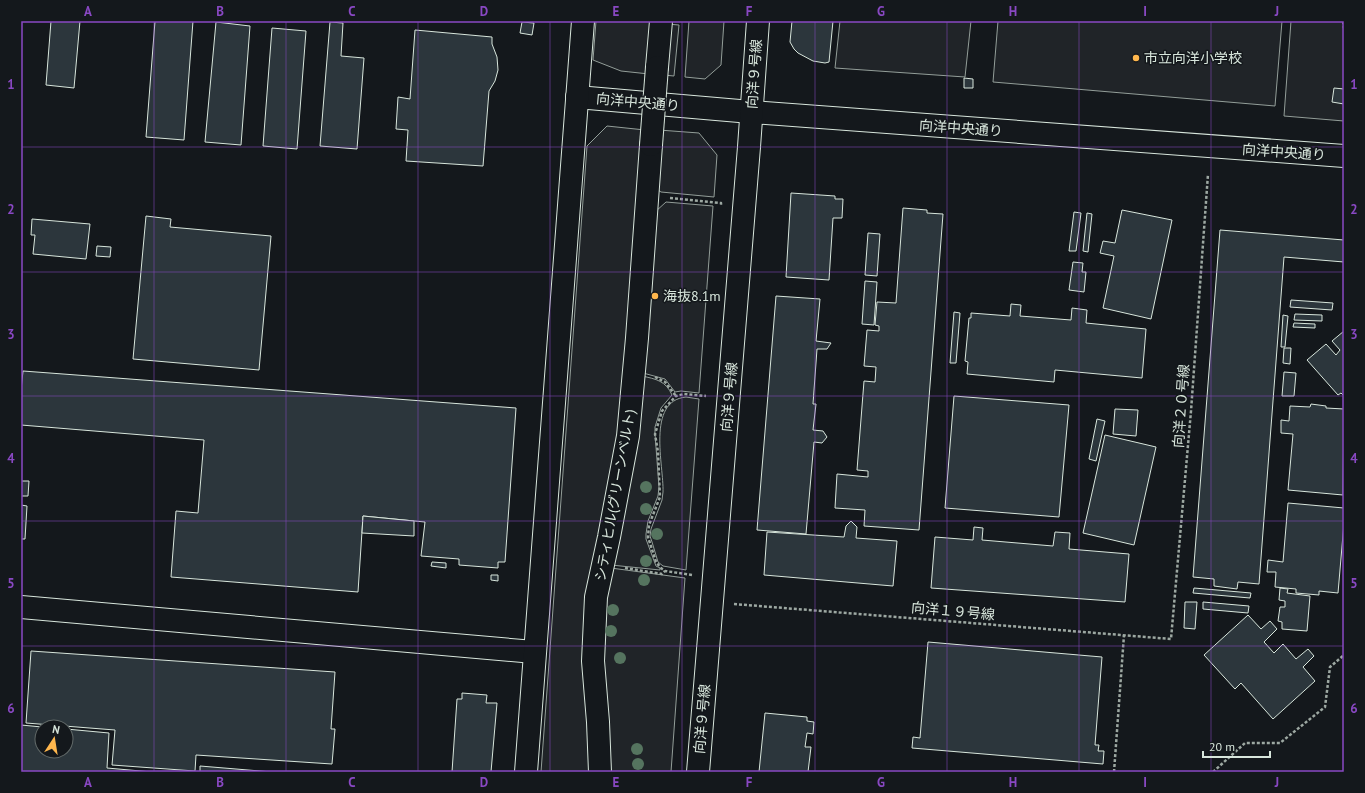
<svg xmlns="http://www.w3.org/2000/svg" width="1365" height="793" font-family="'PT Sans','Noto Sans JP',sans-serif">
<style>
.green{fill:#202428;stroke:#939e99}
.building{fill:#2c363c;stroke:#d8e6dc}
.lines{fill:none;stroke-linecap:round;stroke-linejoin:round}
.minor-casing{stroke:#d8e6dc;stroke-width:24}
.path{stroke:#9da8a2;stroke-width:2.5;stroke-dasharray:3 2;stroke-linecap:butt}
.minor{stroke:#14181c;stroke-width:22}
.minor-bridge-casing{stroke:#d8e6dc;stroke-width:24;stroke-linecap:butt}
.minor-bridge{stroke:#14181c;stroke-width:22}
.tree{fill:#55745f}
.grid{fill:none;stroke:#8948c3;stroke-width:1;stroke-opacity:0.55}
.poi-dot{fill:#ffb74d;stroke:#14181c;stroke-width:1.5}
.labels{text-anchor:middle;dominant-baseline:central;stroke-width:3;stroke-linejoin:round;paint-order:stroke}
.poi-label{font-size:14px;fill:#d8e6dc;stroke:#14181c;text-anchor:start}
.street-label{font-size:14px;fill:#d8e6dc;stroke:#14181c}
.neatline{fill:none;stroke:#8948c3;stroke-width:1.5}
.grid-label{font-size:13px;text-anchor:middle;font-weight:bold;fill:#8948c3}
</style>
<rect width="100%" height="100%" fill="#14181c"/>
<g class="green">
<polygon points="596,21 653,21 649,74 621,71 593,60"/>
<polygon points="689,21 724,21 721,65 705,79 685,77"/>
<polygon points="840,21 971,21 965,77 835,68"/>
<polygon points="998,21 1282,21 1275,106 993,82"/>
<polygon points="1291,21 1344,21 1344,121 1284,116"/>
<polygon points="667,24 679,25 674,76 663,75"/>
<polygon points="607,126 645,130 592,772 541,772 587,146"/>
<polygon points="659,130 699,133 717,155 714,197 661,192 658,190"/>
<polygon points="666,202 713,206 699,393 681,391 675,392 665,379 643,373 655,212"/>
<path d="M642,376C656,379 666,381 672,395L661,408L655,427V434L659,487L658,496L648,521L646,534V539L653,558L656,566L660,568V570L611,565Z"/>
<path d="M686,397L699,399L686,570L663,566L658,562L652,542L650,536L651,529L662,500L663,492C664,466 646,401 686,397Z"/>
<polygon points="611,568 685,578 671,772 607,772 600,645"/>
</g>
<g class="building">
<polygon points="51,21 80,21 74,88 46,85"/>
<polygon points="155,21 193,21 184,140 146,137"/>
<polygon points="792,21 833,21 829,62 825,63 813,61 798,53 794,49 790,42"/>
<polygon points="216,22 250,26 241,145 205,142"/>
<polygon points="330,22 343,23 341,56 364,58 357,149 320,146"/>
<polygon points="522,22 534,23 532,35 520,33"/>
<polygon points="272,28 306,31 297,149 263,146"/>
<polygon points="415,30 492,37 492,44 497,57 498,70 495,81 489,91 483,166 406,161 408,130 396,129 398,97 410,99"/>
<polygon points="964,78 973,79 973,88 964,88"/>
<polygon points="1334,88 1344,89 1344,104 1332,102"/>
<polygon points="791,193 835,196 835,199 843,199 842,218 833,218 829,280 786,277"/>
<polygon points="903,208 927,210 927,213 943,214 919,530 864,526 865,510 835,508 837,474 868,477 868,471 857,470 864,381 875,382 876,367 864,366 867,330 879,331 879,326 875,325 877,302 896,303"/>
<polygon points="1122,210 1172,220 1151,319 1103,308 1114,256 1100,253 1103,241 1115,243"/>
<polygon points="1074,212 1081,213 1076,251 1069,251"/>
<polygon points="1087,213 1092,214 1088,252 1083,251"/>
<polygon points="146,216 171,219 170,227 271,236 259,370 133,359"/>
<polygon points="32,219 90,224 86,259 33,254 35,235 31,235"/>
<polygon points="1220,230 1344,240 1344,262 1284,257 1259,584 1238,582 1237,589 1214,586 1214,579 1193,577"/>
<polygon points="868,233 880,234 877,276 865,275"/>
<polygon points="97,246 111,247 110,257 96,256"/>
<polygon points="1073,262 1083,263 1082,272 1086,272 1084,292 1069,290"/>
<polygon points="865,281 877,282 874,325 862,324"/>
<polygon points="776,296 820,299 816,341 831,343 827,349 817,349 813,404 816,404 813,430 823,431 827,437 822,443 814,442 806,534 757,530"/>
<polygon points="1291,300 1333,303 1332,310 1290,307"/>
<polygon points="1011,304 1021,305 1020,316 1071,320 1072,308 1087,310 1086,323 1146,329 1142,378 1055,370 1054,382 967,374 968,362 965,361 969,318 971,318 971,313 1010,316"/>
<polygon points="954,312 960,313 956,363 950,363"/>
<polygon points="1295,314 1322,315 1322,321 1294,320"/>
<polygon points="1283,315 1288,316 1285,347 1281,347"/>
<polygon points="1294,323 1315,324 1315,328 1293,327"/>
<polygon points="1344,331 1344,396 1341,393 1338,395 1307,360 1326,344 1336,355 1340,350 1332,341"/>
<polygon points="1284,348 1291,348 1290,364 1283,363"/>
<polygon points="23,371 516,408 505,562 498,562 498,568 459,565 459,559 421,556 425,522 363,516 358,592 171,577 176,511 198,513 204,440 21,425 21,390"/>
<polygon points="1284,372 1296,373 1294,396 1282,396"/>
<polygon points="954,396 1069,405 1059,517 945,508"/>
<polygon points="1311,404 1326,406 1326,408 1344,409 1343,495 1288,490 1293,434 1281,433 1281,420 1289,421 1290,406 1310,407"/>
<polygon points="1115,409 1138,410 1136,436 1113,434"/>
<polygon points="1097,419 1105,421 1096,461 1089,459"/>
<polygon points="1105,435 1156,447 1134,545 1083,533"/>
<polygon points="21,481 29,481 28,496 21,496"/>
<polygon points="1288,503 1344,508 1344,523 1338,593 1319,591 1319,595 1296,593 1296,589 1275,587 1276,572 1267,572 1268,560 1283,562"/>
<polygon points="21,505 27,506 25,539 21,539"/>
<polygon points="363,516 414,521 414,536 362,533"/>
<polygon points="851,521 857,527 856,538 897,541 893,586 764,575 767,532 844,537 846,526"/>
<polygon points="974,527 983,528 982,540 1053,546 1055,532 1070,533 1069,549 1129,554 1125,602 931,588 935,537 973,540"/>
<polygon points="432,562 446,563 446,568 431,566"/>
<polygon points="491,575 498,575 498,581 491,580"/>
<polygon points="1194,588 1251,593 1250,598 1193,593"/>
<polygon points="1280,588 1288,589 1287,593 1310,596 1307,631 1282,629 1282,622 1278,621 1280,607 1285,607 1285,601 1279,600"/>
<polygon points="1185,602 1197,602 1195,629 1184,628"/>
<polygon points="1203,602 1249,606 1248,613 1203,609"/>
<polygon points="1248,615 1261,629 1270,621 1277,629 1264,642 1274,653 1283,644 1296,659 1308,649 1314,656 1303,667 1315,681 1273,719 1241,683 1235,689 1204,655"/>
<polygon points="928,642 1102,657 1095,745 1099,745 1098,751 1104,751 1103,764 912,748 913,737 920,738"/>
<polygon points="31,651 335,672 331,729 335,729 332,764 196,755 195,771 112,765 115,730 26,723"/>
<polygon points="462,693 487,695 486,703 497,703 491,772 452,772 457,699 462,699"/>
<polygon points="765,713 807,717 807,721 814,722 813,734 807,733 805,747 811,747 808,772 759,772"/>
<polygon points="21,725 42,727 42,751 66,751 66,729 109,733 107,768 152,772 21,772"/>
<polygon points="200,766 272,772 200,772"/>
</g>
<g class="lines">
<defs>
<g id="minor">
<polyline points="657,67 661,21"/>
<polyline points="577,97 751,112 1344,156"/>
<polyline points="21,607 534,652"/>
<polyline points="526,772 583,21"/>
<polyline points="600,772 598,722 593,661 596,597 609,537 628,436 637,338 651,145"/>
<polyline points="698,772 749,147 758,21"/>
</g>
</defs>
<use href="#minor" class="minor-casing"/>
<g class="path">
<polyline points="1343,21 1344,28"/>
<polyline points="670,198 721,203 721,205"/>
<polyline points="655,377 665,382 676,396"/>
<polyline points="625,568 662,574 665,571"/>
<polyline points="692,575 665,571 661,568 656,562 648,537 649,525 660,497 658,452 655,434 662,411 676,396 684,394 706,396"/>
<polyline points="734,604 1171,639 1191,411 1208,174"/>
<polyline points="1114,772 1124,635"/>
<polyline points="1213,772 1245,743 1280,743 1325,707 1330,667 1344,655"/>
</g>
<use href="#minor" class="minor"/>
<defs>
<polyline id="minor-bridge" points="651,145 657,67"/>
</defs>
<use href="#minor-bridge" class="minor-bridge-casing"/>
<use href="#minor-bridge" class="minor-bridge"/>
</g>
<g class="tree">
<circle cx="646" cy="487" r="6"/>
<circle cx="646" cy="509" r="6"/>
<circle cx="657" cy="534" r="6"/>
<circle cx="646" cy="561" r="6"/>
<circle cx="644" cy="580" r="6"/>
<circle cx="613" cy="610" r="6"/>
<circle cx="611" cy="631" r="6"/>
<circle cx="620" cy="658" r="6"/>
<circle cx="637" cy="749" r="6"/>
<circle cx="638" cy="764" r="6"/>
</g>
<path class="grid" d="M154,21V772M286,21V772M418,21V772M550,21V772M682,21V772M815,21V772M947,21V772M1079,21V772M1211,21V772M21,147H1344M21,272H1344M21,396H1344M21,521H1344M21,646H1344"/>
<g class="poi-dot">
<circle cx="1136" cy="58" r="4"/>
<circle cx="655" cy="296" r="4"/>
</g>
<g class="labels">
<g class="poi-label">
<text x="1144" y="58">市立向洋小学校</text>
<text x="663" y="296">海抜8.1m</text>
</g>
<g class="street-label">
<text transform="translate(754 74) rotate(-86)">向洋９号線</text>
<text transform="translate(638 102) rotate(5)">向洋中央通り</text>
<text transform="translate(961 128) rotate(4)">向洋中央通り</text>
<text transform="translate(1284 152) rotate(4)">向洋中央通り</text>
<text transform="translate(729 397) rotate(-85)">向洋９号線</text>
<text transform="translate(1181 406) rotate(-86)">向洋２０号線</text>
<text transform="translate(615 495) rotate(-80)">シティヒル(グリーンベルト)</text>
<text transform="translate(953 611) rotate(5)">向洋１９号線</text>
<text transform="translate(702 719) rotate(-85)">向洋９号線</text>
</g>
</g>
<rect width="1365" height="793" fill="none" stroke="#14181c" stroke-width="44"/>
<g transform="translate(54 739) rotate(12)"><circle r="19" fill="#14181c" stroke="#626a69"/>
<path d="M0-3L7 15L0 10L-7 15Z" fill="#ffb74d"/>
<text y="-6" font-size="11" font-weight="bold" text-anchor="middle" fill="#d8e6dc">N</text>
</g>
<path d="M1203 751v6h67v-6" fill="none" stroke="#d8e6dc" stroke-width="2"/>
<text x="1209" y="751" font-size="12" fill="#d8e6dc" stroke="#14181c" stroke-width="3" paint-order="stroke">20 m</text>
<rect x="22" y="22" width="1321" height="749" class="neatline"/>
<g class="grid-label">
<text x="88" y="16">A</text>
<text x="220" y="16">B</text>
<text x="352" y="16">C</text>
<text x="484" y="16">D</text>
<text x="616" y="16">E</text>
<text x="749" y="16">F</text>
<text x="881" y="16">G</text>
<text x="1013" y="16">H</text>
<text x="1145" y="16">I</text>
<text x="1277" y="16">J</text>
<text x="11" y="89">1</text>
<text x="1354" y="89">1</text>
<text x="11" y="214">2</text>
<text x="1354" y="214">2</text>
<text x="11" y="339">3</text>
<text x="1354" y="339">3</text>
<text x="11" y="463">4</text>
<text x="1354" y="463">4</text>
<text x="11" y="588">5</text>
<text x="1354" y="588">5</text>
<text x="11" y="713">6</text>
<text x="1354" y="713">6</text>
<text x="88" y="787">A</text>
<text x="220" y="787">B</text>
<text x="352" y="787">C</text>
<text x="484" y="787">D</text>
<text x="616" y="787">E</text>
<text x="749" y="787">F</text>
<text x="881" y="787">G</text>
<text x="1013" y="787">H</text>
<text x="1145" y="787">I</text>
<text x="1277" y="787">J</text>
</g>
</svg>
